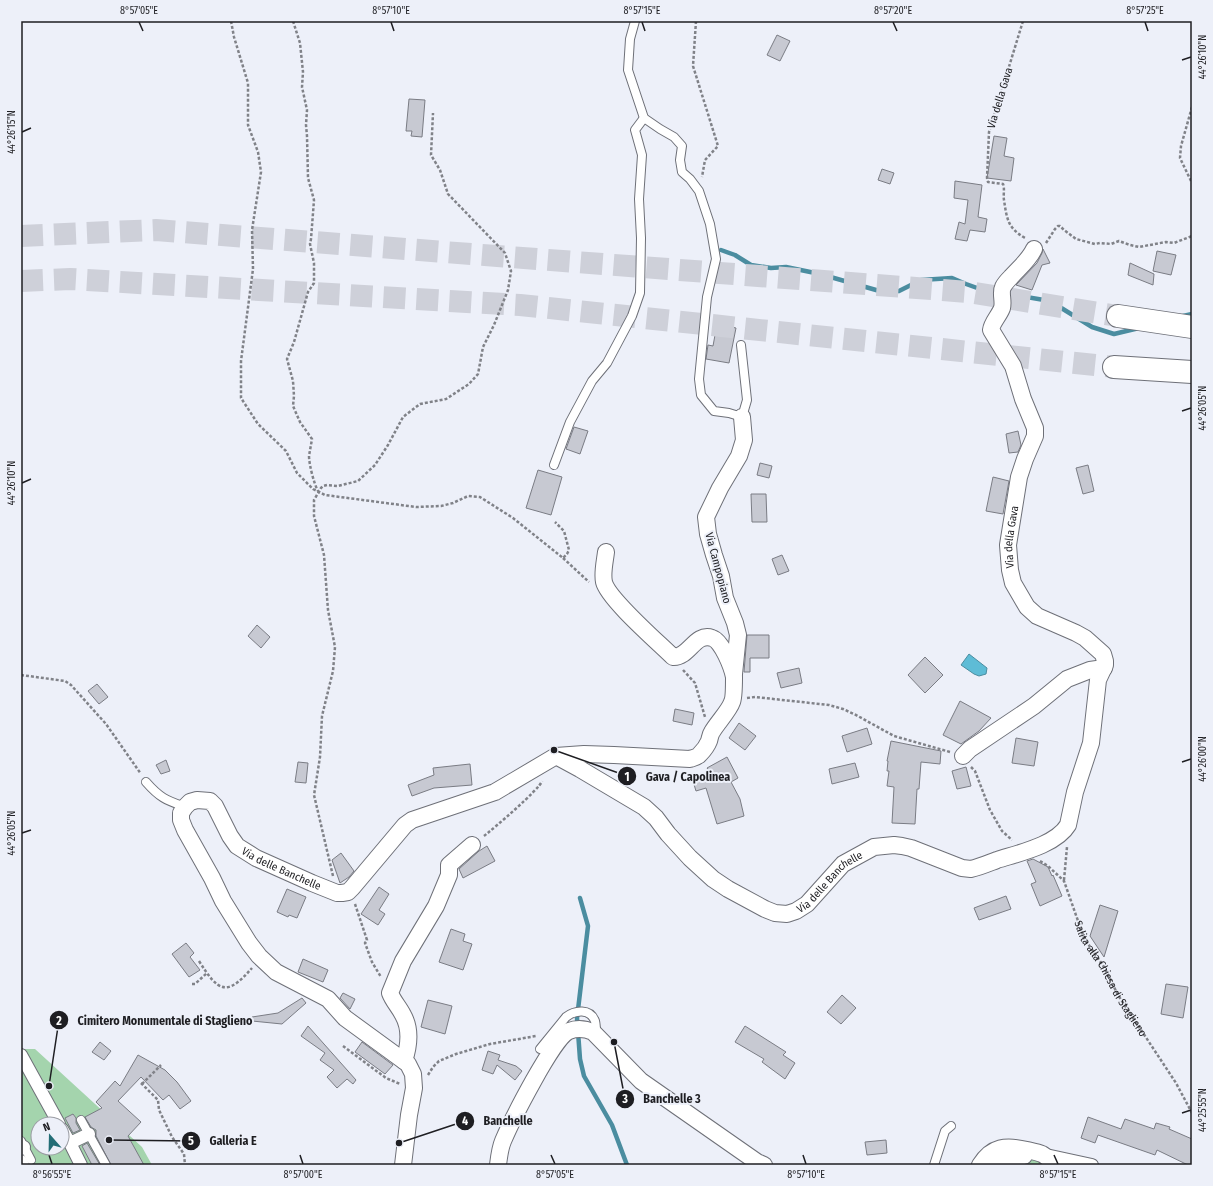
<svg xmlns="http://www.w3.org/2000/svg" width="1213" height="1186" font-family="'Fira Sans Condensed',sans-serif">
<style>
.green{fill:#a4d4ad;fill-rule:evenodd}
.water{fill:#5ebcd6;stroke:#4b8da0}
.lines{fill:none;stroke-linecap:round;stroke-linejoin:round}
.stream{stroke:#4b8da0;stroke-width:4.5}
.building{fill:#c7c9d2;stroke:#7a7c84}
.motorway-tunnel{stroke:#ced0d9;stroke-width:22;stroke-dasharray:22 11;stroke-linecap:butt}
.service-casing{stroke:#6e7078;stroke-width:10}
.pedestrian-casing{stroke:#6e7078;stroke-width:14}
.minor-casing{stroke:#6e7078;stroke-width:18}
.motorway-casing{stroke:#6e7078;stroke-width:24}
.path{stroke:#808288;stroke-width:2.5;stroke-dasharray:3 2;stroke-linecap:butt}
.service{stroke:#fff;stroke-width:8}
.pedestrian{stroke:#fff;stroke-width:12}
.minor{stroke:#fff;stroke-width:16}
.motorway{stroke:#fff;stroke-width:22}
.ticks{fill:none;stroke:#1e1e22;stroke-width:1.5}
.labels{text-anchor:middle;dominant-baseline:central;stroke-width:4;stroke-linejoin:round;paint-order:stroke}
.street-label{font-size:11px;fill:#1e1e22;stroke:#edf0f9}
.leader{fill:none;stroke:#1e1e22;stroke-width:1.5}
.callout-dot{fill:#1e1e22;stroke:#edf0f9;stroke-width:1.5}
.mark-label{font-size:12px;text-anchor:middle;font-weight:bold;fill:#fff}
.callout-label{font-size:12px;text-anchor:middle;font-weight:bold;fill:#1e1e22;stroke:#edf0f9;stroke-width:4;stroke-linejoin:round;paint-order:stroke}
.neatline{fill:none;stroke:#1e1e22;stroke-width:1.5}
.ticks-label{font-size:10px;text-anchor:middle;fill:#1e1e22}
</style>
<rect width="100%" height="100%" fill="#edf0f9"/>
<g class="green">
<path d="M21,1049H35L142,1147L152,1165H21ZM38,1124H62V1148H38Z"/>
<polygon points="1037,1159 1051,1165 1010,1165 1015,1162"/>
</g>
<polygon class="water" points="969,654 987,668 986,674 979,676 974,674 961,665"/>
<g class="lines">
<g class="stream">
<polyline points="721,250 735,255 751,265 771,268 786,267 820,274 883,292 899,291 921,280 952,278 966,284 980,289 1050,301 1092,327 1114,334 1139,328"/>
<polyline points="1183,316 1192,314"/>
<polyline points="580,898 588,926 577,1018 580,1059 584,1076 612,1125 627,1165"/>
</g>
</g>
<g class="building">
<polygon points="777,35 790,41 780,61 767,55"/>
<polygon points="409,99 425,100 422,137 411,136 412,131 406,131"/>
<polygon points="994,136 1007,138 1004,156 1014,158 1011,181 987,178"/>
<polygon points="882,169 894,173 890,184 878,180"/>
<polygon points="955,181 982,185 978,217 987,219 985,232 970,230 967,241 955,239 959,222 965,224 968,200 954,198"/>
<polygon points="1043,249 1050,263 1042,265 1032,290 1016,285 1037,263 1042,253"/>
<polygon points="1157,251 1176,255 1171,275 1153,271"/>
<polygon points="1130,263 1154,274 1153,285 1128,275"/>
<polygon points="717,324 736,328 729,363 706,359 708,345 713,346"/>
<polygon points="574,427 588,431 580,454 566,449"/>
<polygon points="1018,431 1021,445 1018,452 1009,453 1006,434"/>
<polygon points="760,463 772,466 769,478 757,475"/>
<polygon points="1088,465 1094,491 1083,494 1076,468"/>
<polygon points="538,470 562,477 551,515 526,508"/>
<polygon points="993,477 1009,481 1003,514 986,511"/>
<polygon points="751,494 766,494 767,522 752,522"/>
<polygon points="782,555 789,571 778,575 772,559"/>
<polygon points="257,625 270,637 261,648 248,636"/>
<polygon points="747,635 769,635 769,658 750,658 750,672 744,672"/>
<polygon points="925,657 943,675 925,693 908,675"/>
<polygon points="799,668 802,683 781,688 777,673"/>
<polygon points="97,684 108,697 99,704 88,691"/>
<polygon points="960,701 991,718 979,731 961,744 943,735"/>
<polygon points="675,709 694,713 692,725 673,721"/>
<polygon points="739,723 756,736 745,750 729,738"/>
<polygon points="867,728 872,744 847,752 842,736"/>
<polygon points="1016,738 1038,742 1034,766 1012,763"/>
<polygon points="891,741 941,751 940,764 921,762 919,789 917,789 915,824 892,823 894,787 887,786 889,771 887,771 888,761 887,761"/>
<polygon points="727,757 738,778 731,782 740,799 744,816 717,824 706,788 696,791 692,778 710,772 707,768"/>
<polygon points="166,760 170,771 161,774 156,765"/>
<polygon points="298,762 308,763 306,783 295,782"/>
<polygon points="855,763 859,777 832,784 829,769"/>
<polygon points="470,764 472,785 434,788 412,796 408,785 434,775 433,768"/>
<polygon points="966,767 971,786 957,789 952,771"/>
<polygon points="487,846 495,861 463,878 459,869 479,851"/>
<polygon points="341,853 354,871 349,877 340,883 332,860"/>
<polygon points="1033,859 1048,867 1052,876 1053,875 1062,896 1040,906 1031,884 1036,882 1027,861"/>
<polygon points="379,887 389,894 379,910 385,914 378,925 361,914"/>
<polygon points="287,889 306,897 297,918 289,915 288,917 277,912"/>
<polygon points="1006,896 1011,909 979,920 974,908"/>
<polygon points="1100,905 1118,911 1104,957 1090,936"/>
<polygon points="451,929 465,934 463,941 472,944 463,970 439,962"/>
<polygon points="186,943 194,953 190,957 200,970 189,977 172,954"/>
<polygon points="303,959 328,970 323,982 298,972"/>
<polygon points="1166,984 1188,987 1183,1018 1161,1014"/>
<polygon points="343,993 355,999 350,1009 340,998"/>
<polygon points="842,995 856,1008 841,1024 827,1012"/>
<polygon points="302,998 306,1003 282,1024 252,1021 252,1017 278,1013"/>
<polygon points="428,1000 452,1006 445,1034 421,1027"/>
<polygon points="308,1026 356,1080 353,1084 347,1079 337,1088 327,1077 334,1070 320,1060 325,1053 301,1036"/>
<polygon points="745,1026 786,1052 783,1055 795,1063 785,1079 762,1062 764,1059 735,1042"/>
<polygon points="100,1042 111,1051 104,1060 92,1052"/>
<polygon points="362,1042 393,1065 385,1074 355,1052"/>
<polygon points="488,1051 500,1055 498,1060 516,1066 522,1071 515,1080 497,1065 493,1074 482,1070"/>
<polygon points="138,1055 165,1070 177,1082 191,1101 180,1109 169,1095 163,1100 141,1077 118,1101 141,1122 128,1136 144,1165 111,1165 96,1136 96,1130 91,1127 85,1117 102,1108 96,1102 115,1081 120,1086"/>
<polygon points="73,1114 76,1118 76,1123 80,1130 73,1133 65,1118"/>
<polygon points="1088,1117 1121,1129 1125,1119 1154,1129 1156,1123 1170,1127 1169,1129 1192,1139 1192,1165 1188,1165 1157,1150 1155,1155 1098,1135 1095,1143 1081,1138"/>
<polygon points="886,1140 887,1153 867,1155 865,1142"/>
<polygon points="87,1143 100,1165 92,1165 82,1146"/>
</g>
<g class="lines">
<g class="motorway-tunnel">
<polyline points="21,236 156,230 969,292 1118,316"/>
<polyline points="21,281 70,279 520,305 1114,367"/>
</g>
<defs>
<g id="service">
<polyline points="635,21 630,39 628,70 644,118 660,129 674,137 682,146 680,160 682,172 690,179 699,191 710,224 716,259 707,297 699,379 701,395 714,411 729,413 742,417 747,400 741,345"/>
<polyline points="554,465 570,422 592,381 607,363 632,316 640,293 641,238 639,199 642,155 635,130 644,118"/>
<path d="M146,782C160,798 166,800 185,807"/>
<path d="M540,1049L566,1017C575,1010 590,1008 595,1021C596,1025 596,1030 596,1034"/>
<polyline points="81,1120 106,1165"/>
<polyline points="21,1141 31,1160"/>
<polyline points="934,1165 945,1131 951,1126"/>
</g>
<g id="pedestrian">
<polyline points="21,1055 59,1124"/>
<polyline points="62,1129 70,1143 89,1134"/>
<polyline points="70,1143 81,1165"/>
<polyline points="21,1149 24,1147"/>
<polyline points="1046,1155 1092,1165"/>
<polyline points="21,1161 23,1165"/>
</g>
<g id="minor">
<polyline points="734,674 738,635 735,623 725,598 721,576 714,555 708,534 706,517 720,488 739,456 744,440 742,417"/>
<path id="s2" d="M556,756L580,769L644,807L656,818L668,834L690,858L713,879L728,889L765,909L775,913L787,914L796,911L807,904L843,864L874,847L894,845L902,846L911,848L962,868L971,869C980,867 989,863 997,860C1019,853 1056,845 1068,825L1075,792L1091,743L1098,680L1105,665V661L1103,654L1085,638L1076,633L1037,616L1027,607L1013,583L1010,570L1008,545L1019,477L1025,459L1035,436V428L1023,399L1013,366L991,330C992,322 999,316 1002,308C1004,301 1000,293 1003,287C1005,283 1008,280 1011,277C1019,268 1029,260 1034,249"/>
<polyline points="963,756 970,749 1034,706 1067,679 1090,670 1104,668"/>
<path d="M404,1061C409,1046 411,1029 403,1015C399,1007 393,1001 390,993L403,961L436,906L449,875V865L472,845"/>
<path id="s3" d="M403,1165L409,1115L414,1088L413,1074L408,1064L345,1018L328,999L276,972L259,956L249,943L223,901L212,878L185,830L181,820V813L185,807L190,802L197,800L210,801L215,806L230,836L237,846L256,858L312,883L337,893H342L348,892L352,888L405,825L412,820L495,792L556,756L584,754L614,755L690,759C693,758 698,757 700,754C704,750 707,746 709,741C710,738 710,735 712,732C717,723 729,711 732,702C734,698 734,682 734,677C732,667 722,641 712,638C695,632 689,658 673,657C659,643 608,599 604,582C602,573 605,561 606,552"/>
<path d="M498,1165C499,1157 500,1148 503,1141C511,1122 553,1038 569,1031C577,1028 586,1029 593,1032L641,1081L757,1162L764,1165"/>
<path d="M980,1165C992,1146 1006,1145 1027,1150C1031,1151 1037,1152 1042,1154C1047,1157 1052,1162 1057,1165"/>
<polyline points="996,1165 1007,1157 1024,1156"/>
</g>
<g id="motorway">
<polyline points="1118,316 1192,327"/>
<polyline points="1114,367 1192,372"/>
</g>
</defs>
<use href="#service" class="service-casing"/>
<use href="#pedestrian" class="pedestrian-casing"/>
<use href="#minor" class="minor-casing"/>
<use href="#motorway" class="motorway-casing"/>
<g class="path">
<polyline points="231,21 234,37 248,83 248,125 258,152 261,172 252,230 253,269 241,361 241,398 258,424 286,451 297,473 313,489 325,495 416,507 441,506 453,503 468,496 480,497 513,518 563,558 567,554 569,550 564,531 555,522"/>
<path d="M293,21L300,43L303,72L302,87L307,110L306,125L307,136L308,178L314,200L311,239L310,244L314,263V283L308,292L294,342L287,359L293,381L294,396L293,406L300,422L312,439C311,445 310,450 309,456C309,464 314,484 318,491"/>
<polyline points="696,21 693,66 718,146 705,160 702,177"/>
<path d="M1023,21L989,132L987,178L988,182L1003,184C1005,189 1003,195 1004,200C1007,220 1008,228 1025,238"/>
<polyline points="1192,107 1181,146 1180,158 1192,183"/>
<polyline points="1046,243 1055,229 1058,226 1060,226 1064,230 1076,239 1095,244 1100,243 1111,244 1119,241 1130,245 1139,247 1166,242 1174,243 1192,236"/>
<polyline points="563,558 589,582"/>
<polyline points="683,670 695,683 705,717"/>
<polyline points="21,675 65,681 71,685 106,724 141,774"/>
<polyline points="747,698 755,697 829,705 843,709 856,715 894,736 950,752"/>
<polyline points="971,767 975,771 990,810 1002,831 1012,840"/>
<path d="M484,836C493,829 540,789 542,781"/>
<path id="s1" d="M1040,861L1048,866L1064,881L1084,938L1104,967L1118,995L1176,1083L1192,1113"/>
<polyline points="333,876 314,795 320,757 322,716 333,671 335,647 328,610 324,555 314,516 314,500 321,488 323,486 327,485 338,486 358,481 375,465 388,445 403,417 420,404 446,399 469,384 478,374 483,347 494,325 508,290 511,271 505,253 448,194 440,170 431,155 433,113"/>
<polyline points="1064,880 1067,847"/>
<polyline points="355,904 367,940 365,943 372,962 381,977"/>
<path d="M199,961C218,991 226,998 252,968"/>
<polyline points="192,984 195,984 207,973"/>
<polyline points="343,1046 386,1078 400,1084"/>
<polyline points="428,1075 433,1067 439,1061 456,1054 490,1044 536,1036"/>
<polyline points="141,1083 158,1100 159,1110 172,1137 184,1154 185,1165"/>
<polyline points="142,1084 161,1065"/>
</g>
<use href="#service" class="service"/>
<use href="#pedestrian" class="pedestrian"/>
<use href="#minor" class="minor"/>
<use href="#motorway" class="motorway"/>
</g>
<path class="ticks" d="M139,22L143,31M391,22L394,31M642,22L645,31M893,22L897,31M1145,22L1148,31M1182,60L1191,57M22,132L31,128M1182,411L1191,408M22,483L31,479M1182,762L1191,759M22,833L31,830M1182,1113L1191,1110M49,1155L52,1164M300,1155L303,1164M551,1155L555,1164M803,1155L806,1164M1054,1155L1058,1164"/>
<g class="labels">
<g class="street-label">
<text transform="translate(1000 98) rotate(-73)">Via della Gava</text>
<text stroke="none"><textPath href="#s2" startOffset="947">Via della Gava</textPath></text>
<text transform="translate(718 568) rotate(75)">Via Campopiano</text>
<text stroke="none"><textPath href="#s3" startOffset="590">Via delle Banchelle</textPath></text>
<text stroke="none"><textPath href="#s2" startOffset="339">Via delle Banchelle</textPath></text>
<text stroke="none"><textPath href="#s1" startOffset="140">Salita alla Chiesa di Staglieno</textPath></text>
</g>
</g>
<path class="leader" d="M554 750L627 776M49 1086L59 1020M614 1042L625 1099M399 1143L465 1121M109 1140L191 1141"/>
<g class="callout-dot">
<circle cx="554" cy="750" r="4"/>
<circle cx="49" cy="1086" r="4"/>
<circle cx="614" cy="1042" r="4"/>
<circle cx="399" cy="1143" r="4"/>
<circle cx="109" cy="1140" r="4"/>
<circle cx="627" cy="776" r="10"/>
<circle cx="59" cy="1020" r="10"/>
<circle cx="625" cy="1099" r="10"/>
<circle cx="465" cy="1121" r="10"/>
<circle cx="191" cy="1141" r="10"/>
</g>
<g class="mark-label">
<text x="627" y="781">1</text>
<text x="59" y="1025">2</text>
<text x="625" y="1103">3</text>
<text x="465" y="1125">4</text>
<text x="191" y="1145">5</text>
</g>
<g class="callout-label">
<text x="688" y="781">Gava / Capolinea</text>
<text x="165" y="1025">Cimitero Monumentale di Staglieno</text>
<text x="672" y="1103">Banchelle 3</text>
<text x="508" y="1125">Banchelle</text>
<text x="233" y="1145">Galleria E</text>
</g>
<rect width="1213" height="1186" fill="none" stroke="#edf0f9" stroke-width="44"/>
<g transform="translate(50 1136) rotate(340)"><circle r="19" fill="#edf0f9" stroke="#9a9ca3"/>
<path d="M0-3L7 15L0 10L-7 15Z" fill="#236d76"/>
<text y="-6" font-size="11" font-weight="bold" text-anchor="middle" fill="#1e1e22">N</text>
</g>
<rect x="22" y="22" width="1169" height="1142" class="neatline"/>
<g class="ticks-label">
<text x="139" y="14">8°57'05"E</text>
<text x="391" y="14">8°57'10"E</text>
<text x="642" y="14">8°57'15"E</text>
<text x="893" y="14">8°57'20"E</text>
<text x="1145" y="14">8°57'25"E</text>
<text transform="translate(1202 57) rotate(-90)" y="4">44°26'10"N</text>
<text transform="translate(11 132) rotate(-90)" y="4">44°26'15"N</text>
<text transform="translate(1202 408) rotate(-90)" y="4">44°26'05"N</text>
<text transform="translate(11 483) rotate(-90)" y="4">44°26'10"N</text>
<text transform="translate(1202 759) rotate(-90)" y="4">44°26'00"N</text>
<text transform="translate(11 833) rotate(-90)" y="4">44°26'05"N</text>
<text transform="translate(1202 1110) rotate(-90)" y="4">44°25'55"N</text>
<text x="52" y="1178">8°56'55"E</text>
<text x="303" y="1178">8°57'00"E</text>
<text x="555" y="1178">8°57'05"E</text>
<text x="806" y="1178">8°57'10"E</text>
<text x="1058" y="1178">8°57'15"E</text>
</g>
</svg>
